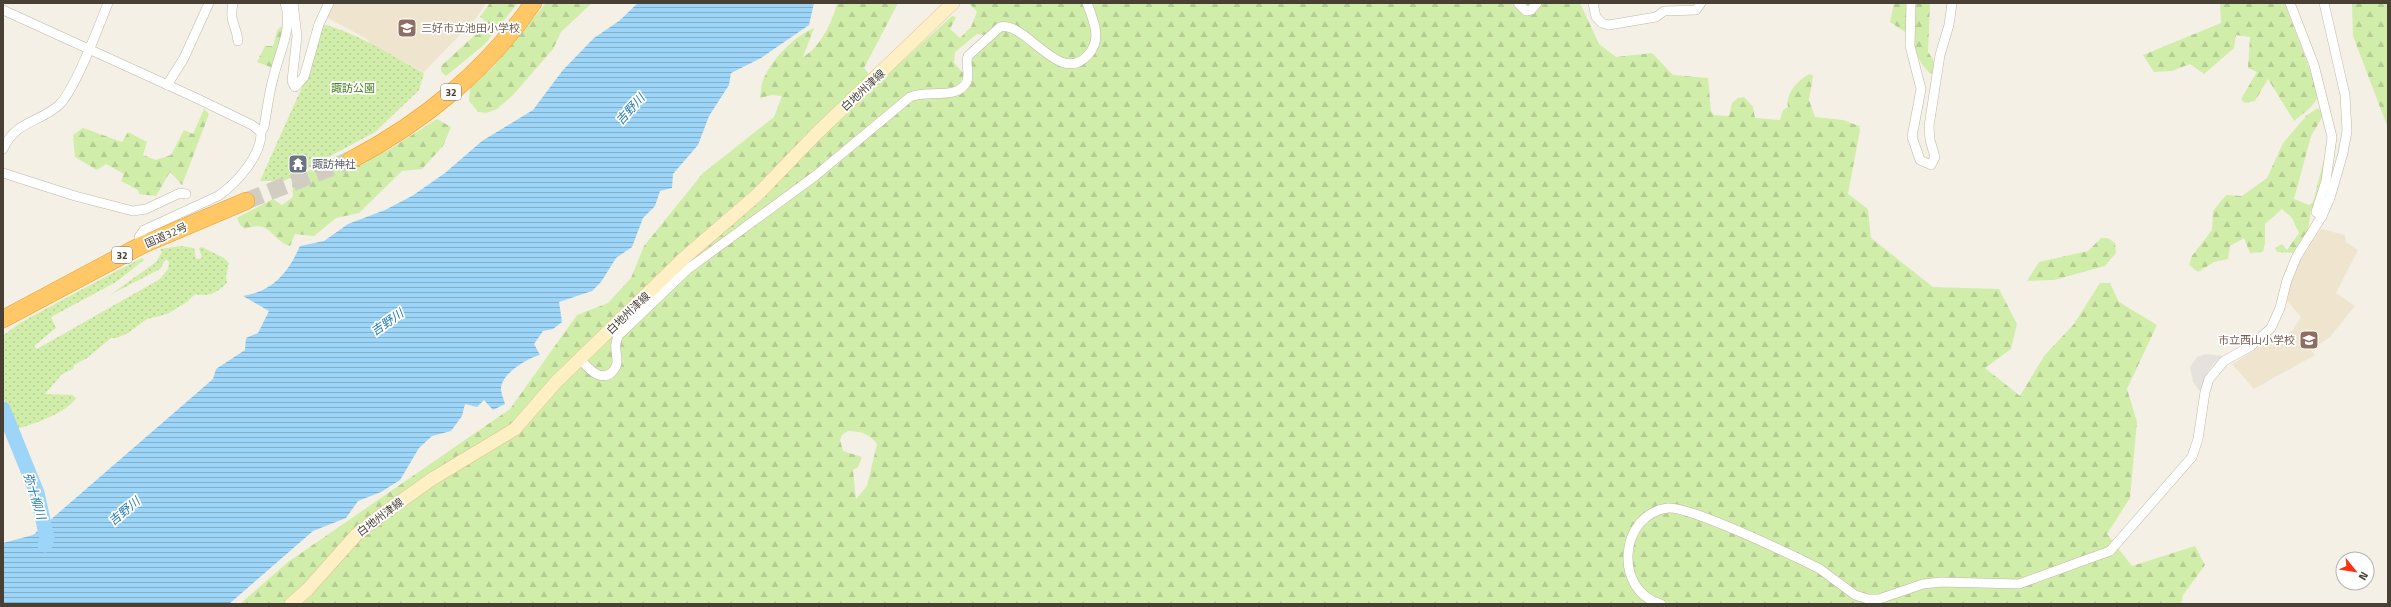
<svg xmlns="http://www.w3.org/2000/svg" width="2391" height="607" font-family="'Titillium Web','Noto Sans JP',sans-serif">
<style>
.education{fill:#efe5ce}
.grass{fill:url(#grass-dots)}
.forest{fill:url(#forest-firs);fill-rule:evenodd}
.parking{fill:#e5e2de}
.water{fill:url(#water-rules)}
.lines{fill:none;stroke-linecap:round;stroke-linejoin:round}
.river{stroke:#9cd5f7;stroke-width:15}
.highway-tunnel{stroke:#d2cdc2;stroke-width:17;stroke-dasharray:17 8;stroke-linecap:butt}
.street-casing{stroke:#c1b7a7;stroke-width:10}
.secondary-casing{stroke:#dcc693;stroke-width:14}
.highway-casing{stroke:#ec9e28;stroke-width:18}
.street{stroke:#fff;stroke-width:9}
.secondary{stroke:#ffefc5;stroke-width:13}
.highway{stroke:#ffc766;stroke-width:17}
.labels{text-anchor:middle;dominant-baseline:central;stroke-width:3.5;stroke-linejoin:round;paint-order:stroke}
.shield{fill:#fff;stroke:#7f7971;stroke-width:1}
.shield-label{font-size:10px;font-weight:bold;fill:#484034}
.education-label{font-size:11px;fill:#785e54;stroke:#fff;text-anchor:start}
.park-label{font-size:11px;fill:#487f22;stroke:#fff}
.street-label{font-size:11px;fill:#484034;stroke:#fff}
.worship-label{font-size:11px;fill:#5b616d;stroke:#fff;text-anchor:start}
.water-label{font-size:12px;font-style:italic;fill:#227bb5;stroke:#fff}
</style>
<defs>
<pattern id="grass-dots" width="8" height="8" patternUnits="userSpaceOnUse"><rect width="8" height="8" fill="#d1edaa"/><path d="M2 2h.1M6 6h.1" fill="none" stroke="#b5cc93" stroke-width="1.8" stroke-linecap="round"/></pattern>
<pattern id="forest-firs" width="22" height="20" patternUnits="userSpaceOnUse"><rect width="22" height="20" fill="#d1edaa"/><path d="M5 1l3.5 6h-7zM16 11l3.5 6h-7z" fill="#b5cc93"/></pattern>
<pattern id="water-rules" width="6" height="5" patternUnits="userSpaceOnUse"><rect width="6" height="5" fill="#9cd5f7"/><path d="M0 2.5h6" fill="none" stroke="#81aec9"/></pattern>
</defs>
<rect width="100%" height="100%" fill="#f4f0e6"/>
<g class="education">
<polygon points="332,3 486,3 477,17 424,72 370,44 367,39 324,16"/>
<polygon points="2321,229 2345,235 2346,242 2358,250 2336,293 2355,306 2330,337 2311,350 2315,355 2254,389 2232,364 2274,338 2292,331 2301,317 2287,301 2291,280 2298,264"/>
</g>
<g class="grass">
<path d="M321,24C352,30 396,58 424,73L419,90L375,132L284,181H260L306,78Z"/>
<path d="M181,246L194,248L196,259L202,258L199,248L202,247L224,258L229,263L226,276L227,283C216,293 210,297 195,294L187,302L167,314L147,319L128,333L117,338H111L87,358L74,365L73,369L62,374L45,394L72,395L76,398C67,413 32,425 15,429L3,396V336C19,322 37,314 55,304C84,288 113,273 142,258L144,260L116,282L51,317L56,328L34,346L37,349L160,279L168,269L169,262L166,259L160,269L110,295L156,262L162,252L160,249Z"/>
</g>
<g class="forest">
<polygon points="490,3 518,3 484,45 446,76 441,71 441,66 488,23 480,17"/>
<polygon points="546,3 592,3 561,32 553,49 513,95 497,109 486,113 478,112 469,101 470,88 494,66"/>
<path d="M837,3H898L864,68L877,84L952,16L956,17L950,29L960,38L971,27L977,12L969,3H1580L1599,44L1616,57L1652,53L1673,75L1708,78L1711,111L1714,115L1729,116L1732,103L1738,98L1744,97L1753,107L1755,118L1780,120L1783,110L1788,107C1785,95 1798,79 1810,74L1813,76L1809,100L1815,117L1843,120L1859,126L1860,130L1848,194L1868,209L1871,238L1933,287L1999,289L2017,324L2011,349L1985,368L2020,396L2044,356L2074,324L2100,283H2110L2119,302L2157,325L2127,389L2137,422L2130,498L2107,534L2132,566L2195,546L2205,565L2183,595L2181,604H240L288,562L510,409L577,315L608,303L631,278L644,246L703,173L774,117L782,96L772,95L760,98C761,91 761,82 765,76C774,57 795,36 814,28L803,57C820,48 833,21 837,3ZM1003,23L973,56L958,94L950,89L959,85L964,74L954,63L955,52L977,34L985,35L992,28ZM848,431C860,431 870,434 877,444L867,486L856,499L853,470L858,467L862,457L843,451L840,440L842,435Z"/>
<path d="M1894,3H1930L1928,52L1934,61L1933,75C1919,65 1916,54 1913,37L1890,22Z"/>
<polygon points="2220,3 2285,3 2315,84 2317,99 2310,108 2294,121 2268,79 2255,101 2245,103 2241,99 2257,72 2248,68 2250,37 2236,35 2234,48 2204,74 2190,64 2172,71 2154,72 2143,55 2221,23"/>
<polygon points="2352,3 2388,3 2388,128 2353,36"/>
<polygon points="280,27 284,27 273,68 257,62 265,46 273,46 277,31"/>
<polygon points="2318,108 2324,114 2311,136 2294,199 2309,205 2313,202 2327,148 2329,150 2317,198 2311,210 2308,230 2293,253 2277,252 2275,248 2282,244 2287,250 2299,233 2292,218 2282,209 2265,224 2265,243 2263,252 2250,253 2244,238 2230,246 2228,259 2214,262 2198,272 2189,265 2192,256 2212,230 2213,211 2226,195 2242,196 2267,178 2283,143 2307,115"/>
<polygon points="204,109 209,114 182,185 170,172 156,196 139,194 138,190 121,181 124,174 106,164 97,170 75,157 73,135 83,128 122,142 128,132 147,142 143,155 156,160 171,155 184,130 193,134"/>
<path d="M437,119L451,127L443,146L422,169L402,171L359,213L336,218L314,236L295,234L290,246C270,240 272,219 245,229L240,225L237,218L273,199L282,205L293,197L292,180L345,152L354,166L387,151Z"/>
<polygon points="2101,238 2108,238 2115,243 2116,253 2105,266 2054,280 2027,281 2039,262 2088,251"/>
</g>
<polygon class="parking" points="2206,354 2225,356 2214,363 2207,373 2200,391 2193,382 2190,367 2197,357"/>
<path class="water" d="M638,3H814L809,25L761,58L731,73L729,85L709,116L698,145L673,174L672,188L660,191L655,206L643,218L632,247L616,258L601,282L592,291L559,302L562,322L553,329L543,331L534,344L540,355C527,358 501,374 501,389C501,393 504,400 505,404L493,410L484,400L477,407L465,404L462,416L451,431L432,436L419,448L400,480L381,492L358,501L346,518L313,531L229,604H3V543L33,535L213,379L216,369L245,350L246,338L258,333L269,311L243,296C273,291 288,273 300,246L324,241L348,224L385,210L412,196L445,173L482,141L533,110L563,70L594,38L619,21Z"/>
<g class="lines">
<polyline class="river" points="3,409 37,493 47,538 45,545"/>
<polyline class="highway-tunnel" points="246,201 351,160"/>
<defs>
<g id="street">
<path d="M233,3C229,23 236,23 238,41"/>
<polyline points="293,3 297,36 292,81 295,87 304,77 319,24 329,3"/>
<polyline points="1518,3 1526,11 1531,10 1537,3"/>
<polyline points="1593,3 1596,17 1602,23 1609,25 1656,17 1664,11 1696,10 1701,3"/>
<polyline points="1911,3 1910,46 1921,89 1912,137 1920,160 1931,165 1935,157 1930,140 1929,126 1940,55 1949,25 1952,3"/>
<polyline points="2290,3 2314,65 2332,137 2326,181 2316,212 2322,216"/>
<path d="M3,10L194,97L252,125L261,132C262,155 236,184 218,196L144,230L139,237L142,245"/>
<polyline points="167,85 184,58 209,3"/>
<path d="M261,132L264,127C267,110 269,92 274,75C280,50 293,28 285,3"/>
<path d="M3,149C15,121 39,123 59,105C75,90 99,26 108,3"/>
<polyline points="3,173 75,196 133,211 146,209 180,193 186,194"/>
<path d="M580,359C587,367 600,382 611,373C614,370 617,366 617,362C617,351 613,345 619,335L688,269L815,176L910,97C926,89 959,101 967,81C970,73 965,64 968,56L1000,27C1027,21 1059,87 1088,55C1103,39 1093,20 1087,3"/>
<path d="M1661,604C1613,591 1619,514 1668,508C1688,506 1781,550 1804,561L1820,569L1855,595L1868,599H1879L1923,584L1941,582L2019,584L2110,551L2192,457L2198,439L2205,392L2209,379L2224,361L2251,346L2271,328L2280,308L2287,280L2297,256L2322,216L2330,198L2343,153L2347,131L2345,95L2324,3"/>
</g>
<polyline id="secondary" points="291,604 307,590 357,534 380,516 432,479 515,429 556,382 684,258 757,195 816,134 953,3"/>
<g id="highway">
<path d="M351,160C422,123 488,69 533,3"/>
<polyline points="3,319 142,245 246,201"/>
</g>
</defs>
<use href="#street" class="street-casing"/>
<use href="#secondary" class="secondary-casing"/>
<use href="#highway" class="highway-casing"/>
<use href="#street" class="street"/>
<use href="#secondary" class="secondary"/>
<use href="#highway" class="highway"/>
</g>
<defs>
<symbol id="school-square" viewBox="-11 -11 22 22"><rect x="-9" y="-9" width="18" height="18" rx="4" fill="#8d6e63" stroke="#fff"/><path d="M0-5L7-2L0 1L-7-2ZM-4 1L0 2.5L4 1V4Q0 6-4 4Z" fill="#fff"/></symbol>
<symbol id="temple-square" viewBox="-11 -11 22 22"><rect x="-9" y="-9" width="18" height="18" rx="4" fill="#6b7280" stroke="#fff"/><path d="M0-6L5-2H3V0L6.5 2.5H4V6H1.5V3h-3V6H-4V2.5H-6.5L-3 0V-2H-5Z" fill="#fff"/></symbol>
</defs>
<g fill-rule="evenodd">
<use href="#school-square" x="396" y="17" width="22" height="22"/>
<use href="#temple-square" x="287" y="153" width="22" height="22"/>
<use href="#school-square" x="2298" y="329" width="22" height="22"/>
</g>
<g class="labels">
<g class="shield">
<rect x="441" y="84" width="20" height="16" rx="3"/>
<rect x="112" y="247" width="20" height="16" rx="3"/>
</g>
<g class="shield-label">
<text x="451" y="92">32</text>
<text x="122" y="255">32</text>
</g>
<g class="education-label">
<text x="421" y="28">三好市立池田小学校</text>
<text x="2295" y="340" text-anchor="end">市立西山小学校</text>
</g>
<g class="park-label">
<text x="353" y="88">諏訪公園</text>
</g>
<g class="street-label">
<text transform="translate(863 90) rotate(-43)">白地州津線</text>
<text transform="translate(166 235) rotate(-24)">国道32号</text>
<text transform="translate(628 313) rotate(-44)">白地州津線</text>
<text transform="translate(380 517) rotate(-37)">白地州津線</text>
</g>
<g class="worship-label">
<text x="312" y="164">諏訪神社</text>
</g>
<g class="water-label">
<text transform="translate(630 109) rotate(-48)">吉野川</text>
<text transform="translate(387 322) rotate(-35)">吉野川</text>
<text transform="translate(35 496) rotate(73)">弥十柳川</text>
<text transform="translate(124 511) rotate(-40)">吉野川</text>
</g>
</g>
<rect width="2391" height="607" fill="none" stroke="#484034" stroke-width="8"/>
<g transform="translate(2355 571) rotate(120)"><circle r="19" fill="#ffffff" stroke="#b6b3ae"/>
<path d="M0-3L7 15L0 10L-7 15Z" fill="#ff2f12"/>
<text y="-6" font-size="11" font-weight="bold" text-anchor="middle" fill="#484034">N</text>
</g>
</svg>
